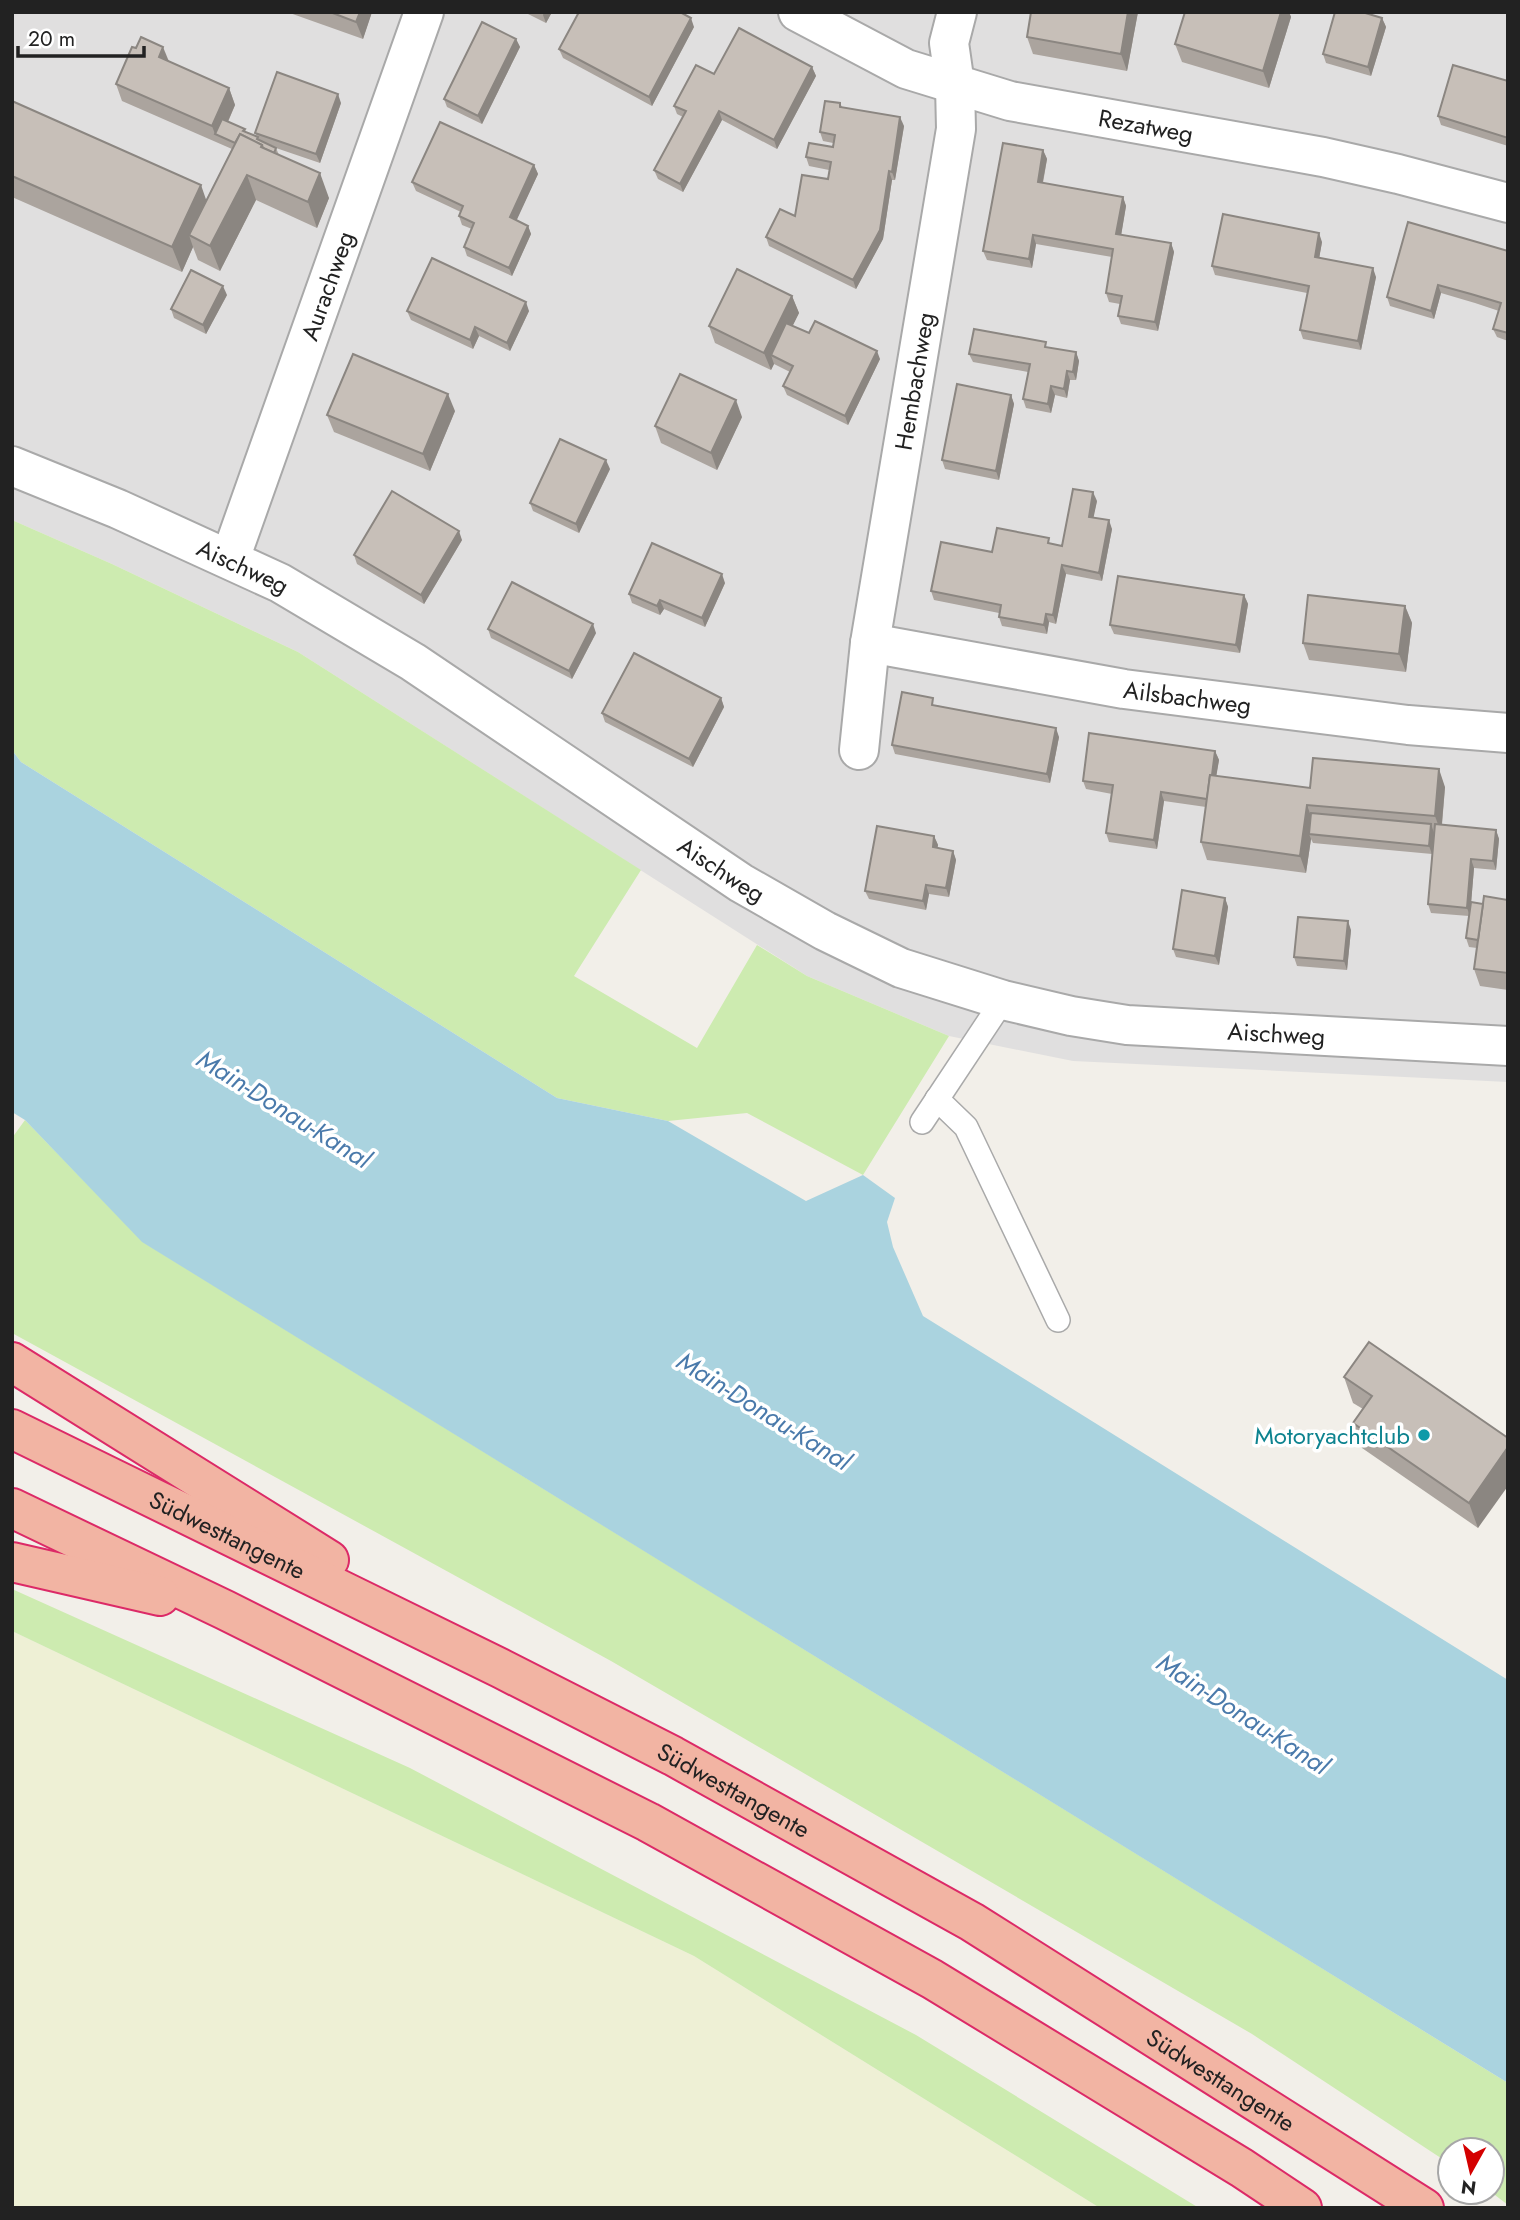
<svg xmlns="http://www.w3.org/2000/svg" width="1520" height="2220" font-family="Jost,sans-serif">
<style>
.residential{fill:#e0dfdf}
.farmland{fill:#eef0d5}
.grass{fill:#cdebb0}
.water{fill:#aad3df}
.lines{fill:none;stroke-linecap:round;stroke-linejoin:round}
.service-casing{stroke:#a9a9a9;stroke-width:26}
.minor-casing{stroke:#a9a9a9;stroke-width:42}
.trunk-casing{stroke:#dc2a67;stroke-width:42}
.service{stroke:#fff;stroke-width:23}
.minor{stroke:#fff;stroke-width:38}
.trunk{stroke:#f2b4a3;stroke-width:38}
.wall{fill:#aba49e}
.shaded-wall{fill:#8b8681}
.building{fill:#c7bfb8;stroke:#8b8681;stroke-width:2}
.culture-dot{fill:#0f9aa8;stroke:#fff;stroke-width:2.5}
.labels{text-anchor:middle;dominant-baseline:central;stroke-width:7;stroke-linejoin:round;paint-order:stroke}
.street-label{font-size:24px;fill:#222;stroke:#fff}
.culture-label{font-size:24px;fill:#0d838f;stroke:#fff;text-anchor:end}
.water-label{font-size:26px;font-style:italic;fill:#4a7aab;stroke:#fff}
</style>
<rect width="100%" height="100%" fill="#f2efe9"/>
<polygon class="residential" points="12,12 1508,12 1508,1082 1073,1061 949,1036 807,976 298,652 112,564 12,520"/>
<polygon class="farmland" points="12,1631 694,1956 1100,2208 12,2208"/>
<g class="grass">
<polygon points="12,520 112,564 298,652 641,870 574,976 697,1048 757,945 807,976 949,1036 863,1175 747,1113 668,1121 557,1098 21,762 12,750"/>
<polygon points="25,1120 143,1242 1508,2083 1508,2205 1491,2192 1492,2150 1450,2150 1450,2164 1252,2034 611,1661 12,1333 12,1138"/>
<polygon points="12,1589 410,1768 916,2035 1199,2208 1100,2208 694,1956 12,1631"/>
</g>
<polygon class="water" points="12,750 21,762 557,1098 668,1121 806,1201 863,1175 895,1198 887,1222 893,1247 923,1316 1508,1680 1508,2083 142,1242 25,1120 12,1112"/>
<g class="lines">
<defs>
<g id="service">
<polyline points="937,1099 966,1127 1058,1320"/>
<polyline points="922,1122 1003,1000"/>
</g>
<g id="minor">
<path id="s1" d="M798,12L906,69L1010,101L1323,157L1398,174L1508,203"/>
<path id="s2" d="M12,466L118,509L280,583L413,662L741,883L825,931L901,968L1003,1000L1071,1016L1127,1025L1508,1046"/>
<path id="s3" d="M230,559L424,12"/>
<path id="s4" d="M870,643L1124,689L1408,725L1508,733"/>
<path id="s5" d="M859,750L870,643L956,129L955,85L949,43L957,12"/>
</g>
<g id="trunk">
<polyline points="12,1362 329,1560"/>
<path id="s6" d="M12,1429L502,1669L673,1756L972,1922L1424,2208"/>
<polyline points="12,1508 225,1610 648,1822 932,1979 1242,2168 1302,2208"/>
<polyline points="12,1562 160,1596"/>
</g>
</defs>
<use href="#service" class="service-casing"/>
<use href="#minor" class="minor-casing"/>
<use href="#trunk" class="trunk-casing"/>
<use href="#service" class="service"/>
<use href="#minor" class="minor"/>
<use href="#trunk" class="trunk"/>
</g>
<g class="wall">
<polygon points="287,12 372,12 363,39"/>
<polygon points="524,12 552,12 546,23"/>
<polygon points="1031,12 1138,12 1127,71 1033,54 1027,37"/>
<polygon points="1185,12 1289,12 1291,17 1269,88 1182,62 1175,44"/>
<polygon points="1382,18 1386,27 1371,76 1326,63 1323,54"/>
<polygon points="694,27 652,106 563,58 559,49"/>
<polygon points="516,39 520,47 482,124 447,107 444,99"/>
<polygon points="169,61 229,88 235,105 228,122 245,129 246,132 257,137 255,133 341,103 320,163 276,148 279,155 329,198 317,228 256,200 220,271 198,260 193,247 182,272 12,197 12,101 206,200 232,149 122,101 116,84"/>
<polygon points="812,67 816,76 777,149 722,120 683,192 658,179 654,170 683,117 677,114 674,106 714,74"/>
<polygon points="1508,81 1508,146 1441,125 1438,116"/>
<polygon points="840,103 842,107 904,126 895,180 892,180 883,239 856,289 769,246 766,237 795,216 828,179 829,170 809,166 806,157 833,147 833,143 823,141 820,132"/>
<polygon points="1043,150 1047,159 1043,183 1123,197 1126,206 1121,235 1171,243 1174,252 1158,331 1121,324 1118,316 1120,304 1109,302 1106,293 1112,257 1036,244 1032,268 987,260 983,251"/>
<polygon points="534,165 538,174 516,220 528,226 531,234 512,276 467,256 464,247 472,229 462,225 459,216 461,212 416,191 412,182"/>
<polygon points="1322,242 1319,258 1376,277 1361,350 1303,339 1300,330 1307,293 1215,275 1212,266"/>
<polygon points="1508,251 1508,341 1497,337 1493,329 1499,311 1475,303 1441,293 1434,319 1390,306 1387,297"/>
<polygon points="227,295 206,334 174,318 171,309"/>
<polygon points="792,296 799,313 792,326 809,333 880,359 848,425 787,395 783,386 790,372 774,364 771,370 715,343 709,326"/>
<polygon points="407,311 529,311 510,351 479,336 473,349 411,320"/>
<polygon points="1048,348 1076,352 1079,361 1076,380 1070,380 1067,398 1055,395 1051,413 1026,408 1023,399 1028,372 973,362 969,354"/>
<polygon points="1011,395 1014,404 999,480 945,469 942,460"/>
<polygon points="455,411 430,471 334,432 327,415"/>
<polygon points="742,417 717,470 661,443 655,426"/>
<polygon points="610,469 579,533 533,511 530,503"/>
<polygon points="1097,501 1093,517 1112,529 1102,581 1066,574 1056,624 1049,622 1047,634 1002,626 999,617 999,613 934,600 931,591 992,552 1051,544 1062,546"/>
<polygon points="462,540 424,604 357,564 354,555"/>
<polygon points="725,583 705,627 664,609 660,615 632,603 629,594"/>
<polygon points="1244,595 1248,604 1240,653 1114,634 1110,625"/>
<polygon points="1405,606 1412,623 1406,672 1309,660 1303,643"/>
<polygon points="488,629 596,633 572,679 491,638"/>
<polygon points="721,698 724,707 693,767 605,722 602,713"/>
<polygon points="936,705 1059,737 1050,783 895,754 892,745"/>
<polygon points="1215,751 1219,760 1216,776 1310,788 1445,787 1442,825 1496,830 1499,839 1496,870 1474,868 1471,903 1483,904 1508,900 1508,990 1480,986 1474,969 1477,948 1469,947 1466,938 1469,916 1431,913 1428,904 1432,854 1313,843 1311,839 1306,873 1207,860 1201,842 1206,807 1164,801 1157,849 1109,842 1106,833 1112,794 1086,789 1083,781"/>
<polygon points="934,836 938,845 937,848 953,851 956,860 949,897 929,894 926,910 869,899 865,891"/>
<polygon points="1225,898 1228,907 1219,965 1176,957 1173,949"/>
<polygon points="1351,930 1347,970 1297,966 1294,957"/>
<polygon points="1344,1377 1508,1438 1478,1528 1362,1448 1353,1423 1363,1409 1353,1403"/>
</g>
<g class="shaded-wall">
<polygon points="360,12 372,12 363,39 356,22"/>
<polygon points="544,12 552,12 546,23 543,15"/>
<polygon points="1128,12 1138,12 1127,71 1121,54"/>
<polygon points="1281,12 1289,12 1291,17 1269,88 1263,71"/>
<polygon points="691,18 694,27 652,106 649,97"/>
<polygon points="1382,18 1386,27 1371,76 1368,67"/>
<polygon points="516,39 520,47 482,124 478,116"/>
<polygon points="163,47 170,64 159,57"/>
<polygon points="812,67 816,76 777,149 774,140"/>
<polygon points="229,88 235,105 221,137 215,134 212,126"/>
<polygon points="338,94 341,103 320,163 316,154"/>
<polygon points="719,111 722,120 683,192 680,184"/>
<polygon points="900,117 904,126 895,180 892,172"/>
<polygon points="1043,150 1047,159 1041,191 1038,182"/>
<polygon points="534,165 538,174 514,226 510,217"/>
<polygon points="889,171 892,180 883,239 856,289 853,280"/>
<polygon points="320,173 329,198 317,228 308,202"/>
<polygon points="247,175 256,200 220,271 210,246"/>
<polygon points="201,185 210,211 189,235 193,247 182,272 172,247"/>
<polygon points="1123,197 1126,206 1120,242 1116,234"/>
<polygon points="528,226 531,234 512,276 509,268"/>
<polygon points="1319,233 1322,242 1318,265 1315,257"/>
<polygon points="1033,235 1036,244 1032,268 1029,259"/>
<polygon points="1171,243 1174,252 1158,331 1155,322"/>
<polygon points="1373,268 1376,277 1361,350 1358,341"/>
<polygon points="1438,285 1441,293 1434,319 1431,311"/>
<polygon points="223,286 227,295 206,334 203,325"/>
<polygon points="792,296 799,313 777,358 771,355 774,364 771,370 764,353"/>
<polygon points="526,302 529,311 510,351 507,343"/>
<polygon points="475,327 479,336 473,349 470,340"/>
<polygon points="877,351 880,359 848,425 845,416"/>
<polygon points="1076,352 1079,361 1076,380 1073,372"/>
<polygon points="1067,371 1070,380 1067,398 1064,389"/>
<polygon points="1051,386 1055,395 1051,413 1048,404"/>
<polygon points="448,394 455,411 430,471 423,454"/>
<polygon points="1011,395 1014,404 999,480 996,471"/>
<polygon points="736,400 742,417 717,470 711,453"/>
<polygon points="606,460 610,469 579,533 576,524"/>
<polygon points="1093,492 1097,501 1092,525 1089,517"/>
<polygon points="1109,520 1112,529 1102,581 1099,573"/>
<polygon points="459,531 462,540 424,604 421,595"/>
<polygon points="1062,565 1066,574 1056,624 1053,615"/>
<polygon points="722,574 725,583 705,627 702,618"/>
<polygon points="1244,595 1248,604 1240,653 1236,645"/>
<polygon points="660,600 664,609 660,615 657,606"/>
<polygon points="1405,606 1412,623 1406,672 1399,654"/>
<polygon points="1046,614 1049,622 1047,634 1044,625"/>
<polygon points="593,624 596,633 572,679 569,671"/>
<polygon points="721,698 724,707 693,767 689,759"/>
<polygon points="1056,728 1059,737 1050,783 1047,774"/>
<polygon points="1215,751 1219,760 1211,808 1208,799"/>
<polygon points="1439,769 1445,787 1441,833 1435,816"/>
<polygon points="1161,792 1164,801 1157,849 1154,840"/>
<polygon points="1307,805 1313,822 1309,834 1311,839 1306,873 1300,856"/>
<polygon points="1431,824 1434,833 1432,854 1429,846"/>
<polygon points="1496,830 1499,839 1496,870 1493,861"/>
<polygon points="934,836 938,845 936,856 933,847"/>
<polygon points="953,851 956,860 949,897 946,888"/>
<polygon points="1471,859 1474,868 1470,916 1467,908"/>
<polygon points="926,885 929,894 926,910 923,901"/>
<polygon points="1225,898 1228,907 1219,965 1215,956"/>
<polygon points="1348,921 1351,930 1347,970 1344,961"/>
<polygon points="1508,1447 1508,1486 1478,1528 1469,1503"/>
</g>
<g class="building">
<polygon points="330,12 360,12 356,22"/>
<polygon points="579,12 680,12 691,18 649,97 559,49"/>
<polygon points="1031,12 1128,12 1121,54 1027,37"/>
<polygon points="1185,12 1281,12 1263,71 1175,44"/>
<polygon points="1335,12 1362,12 1382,18 1368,67 1323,54"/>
<polygon points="482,22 516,39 478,116 444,99"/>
<polygon points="739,28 812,67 774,140 719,111 680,184 654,170 686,111 674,106 696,65 714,74"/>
<polygon points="141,37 163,47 159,57 229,88 212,126 116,84 132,47 136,48"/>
<polygon points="1453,65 1508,81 1508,138 1438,116"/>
<polygon points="277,72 338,94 316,154 255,133"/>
<polygon points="12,101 201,185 172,247 12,176"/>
<polygon points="825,101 840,103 840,107 900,117 892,172 889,171 880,230 853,280 766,237 780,209 795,216 802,175 828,179 831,162 806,157 809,143 833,147 835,135 820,132"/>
<polygon points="222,119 245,129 243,131 258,137 257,139 276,148 274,153 263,148 262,145 240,134 235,143 215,134"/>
<polygon points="440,122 534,165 510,217 528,226 509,268 464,247 474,223 459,216 463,206 412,182"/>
<polygon points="240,134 262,145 261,147 320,173 308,202 247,175 210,246 189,235"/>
<polygon points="1003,143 1043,150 1038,182 1123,197 1116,234 1171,243 1155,322 1118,316 1122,296 1106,293 1113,249 1033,235 1029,259 983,251"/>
<polygon points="1223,214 1319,233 1315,257 1373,268 1358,341 1300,330 1309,286 1212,266"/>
<polygon points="1408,222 1508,251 1508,333 1493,329 1501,303 1471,294 1438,285 1431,311 1387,297"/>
<polygon points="432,258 526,302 507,343 475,327 470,340 407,311"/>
<polygon points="737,269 792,296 764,353 709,326"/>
<polygon points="191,270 223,286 203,325 171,309"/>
<polygon points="815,321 877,351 845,416 783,386 793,366 771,355 786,323 809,333"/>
<polygon points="974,329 1046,342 1045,347 1076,352 1073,372 1067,371 1064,389 1051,386 1048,404 1023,399 1030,364 969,354"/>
<polygon points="353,354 448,394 423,454 327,415"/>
<polygon points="680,374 736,400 711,453 655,426"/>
<polygon points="957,384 1011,395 996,471 942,460"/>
<polygon points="560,439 606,460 576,524 530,503"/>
<polygon points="1073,489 1093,492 1089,517 1109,520 1099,573 1062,565 1053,615 1046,614 1044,625 999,617 1001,605 931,591 941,542 992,552 997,528 1049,538 1048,543 1062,546"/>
<polygon points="392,491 459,531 421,595 354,555"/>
<polygon points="652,543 722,574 702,618 660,600 657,606 629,594"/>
<polygon points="1118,576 1244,595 1236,645 1110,625"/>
<polygon points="512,582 593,624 569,671 488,629"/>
<polygon points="1308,595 1405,606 1399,654 1303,643"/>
<polygon points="634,653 721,698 689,759 602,713"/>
<polygon points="902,692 933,698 932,705 1056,728 1047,774 892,745"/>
<polygon points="1089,733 1215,751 1212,775 1210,775 1207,799 1161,792 1154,840 1106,833 1113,785 1083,781"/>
<polygon points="1313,758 1439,769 1435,816 1307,805 1300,856 1201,842 1210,775 1310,788"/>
<polygon points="1311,813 1431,824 1429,846 1309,834"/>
<polygon points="1435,824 1496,830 1493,861 1471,859 1467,908 1428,904"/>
<polygon points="877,826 934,836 933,847 953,851 946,888 926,885 923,901 865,891"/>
<polygon points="1182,890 1225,898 1215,956 1173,949"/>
<polygon points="1484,896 1508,900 1508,973 1474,969"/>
<polygon points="1471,902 1483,904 1478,940 1466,938"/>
<polygon points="1298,917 1348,921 1344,961 1294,957"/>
<polygon points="1369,1342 1508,1438 1508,1447 1469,1503 1353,1423 1372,1396 1344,1377"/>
</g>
<circle class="culture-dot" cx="1424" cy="1435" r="7"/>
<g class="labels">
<g class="street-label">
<text stroke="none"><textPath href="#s1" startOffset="369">Rezatweg</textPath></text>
<text stroke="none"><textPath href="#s3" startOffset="290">Aurachweg</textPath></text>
<text stroke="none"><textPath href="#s5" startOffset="373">Hembachweg</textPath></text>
<text stroke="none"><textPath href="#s2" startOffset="252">Aischweg</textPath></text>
<text stroke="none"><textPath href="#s4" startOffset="322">Ailsbachweg</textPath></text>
<text stroke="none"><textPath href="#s2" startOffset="819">Aischweg</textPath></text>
<text stroke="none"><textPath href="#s2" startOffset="1407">Aischweg</textPath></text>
<text stroke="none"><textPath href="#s6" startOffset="240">Südwesttangente</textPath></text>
<text stroke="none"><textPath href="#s6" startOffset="807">Südwesttangente</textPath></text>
<text stroke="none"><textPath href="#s6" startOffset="1374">Südwesttangente</textPath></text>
</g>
<g class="culture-label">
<text x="1410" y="1435">Motoryachtclub</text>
</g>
<g class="water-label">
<text transform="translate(284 1109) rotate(32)">Main-Donau-Kanal</text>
<text transform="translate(764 1411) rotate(32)">Main-Donau-Kanal</text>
<text transform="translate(1243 1714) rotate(33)">Main-Donau-Kanal</text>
</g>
</g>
<rect width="1520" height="2220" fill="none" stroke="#222222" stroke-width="28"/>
<g transform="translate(1471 2171) rotate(188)"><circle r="33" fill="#ffffff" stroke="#a7a7a7" stroke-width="2"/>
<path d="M0-5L12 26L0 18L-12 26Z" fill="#d40000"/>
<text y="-10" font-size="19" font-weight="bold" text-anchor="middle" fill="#222222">N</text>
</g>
<path d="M18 46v10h126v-10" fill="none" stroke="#222222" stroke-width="3.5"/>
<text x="28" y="46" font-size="21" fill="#222222" stroke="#ffffff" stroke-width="5" paint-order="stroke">20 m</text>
</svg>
